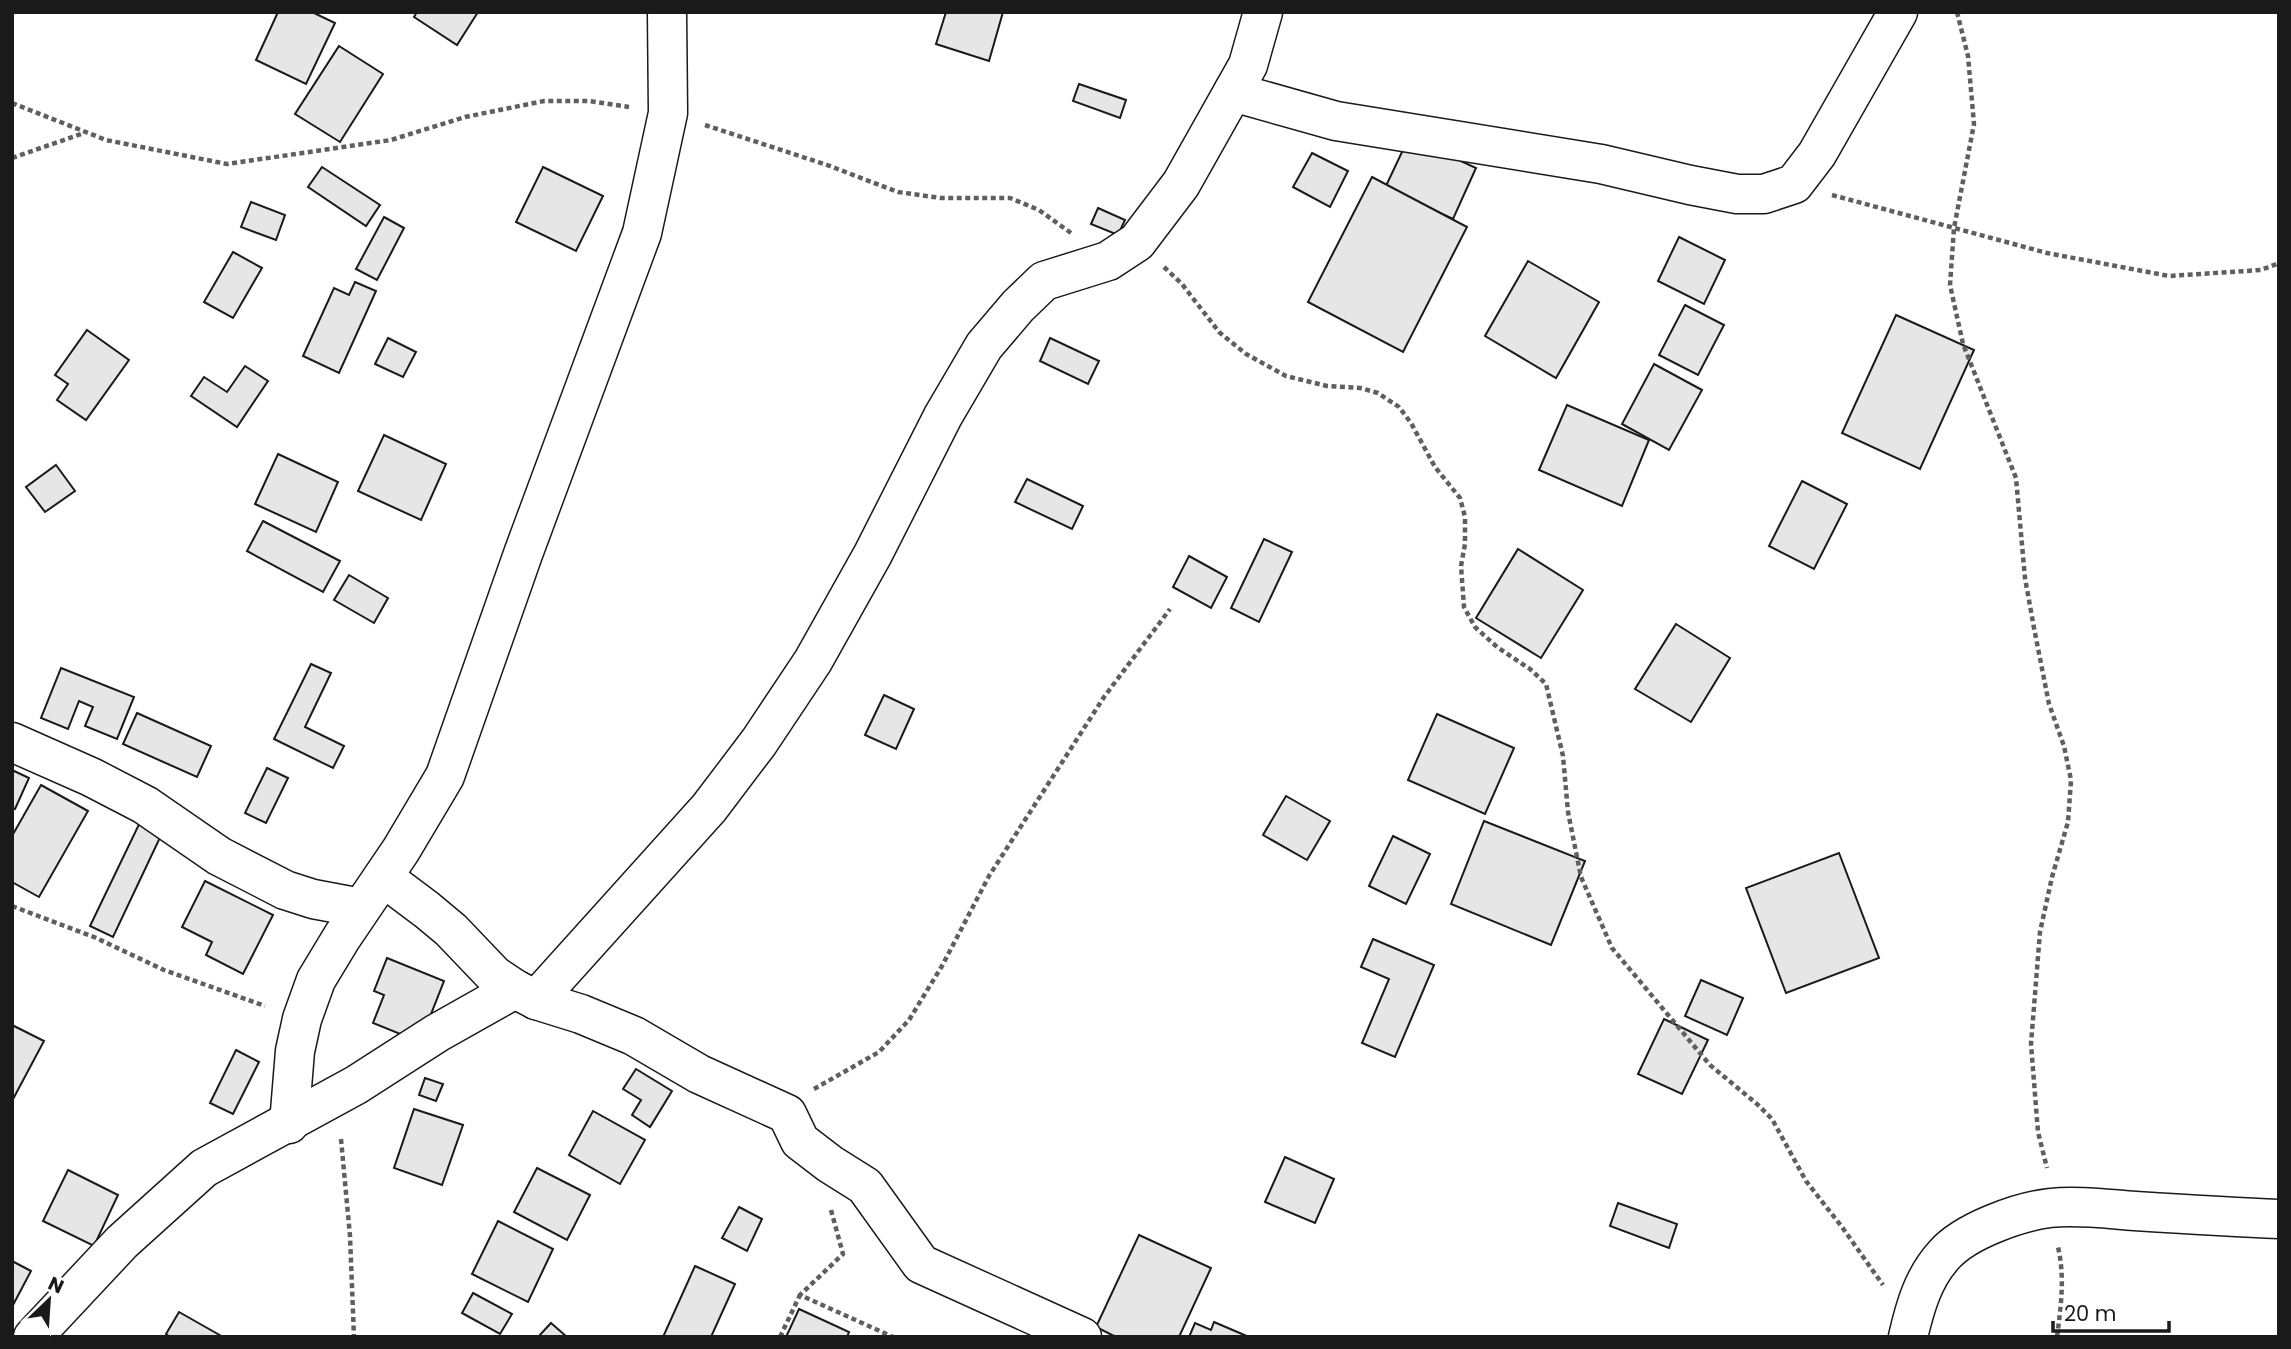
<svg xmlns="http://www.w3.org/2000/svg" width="2291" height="1349" font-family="Poppins,sans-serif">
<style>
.building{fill:#e6e6e6;stroke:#1a1a1a;stroke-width:2}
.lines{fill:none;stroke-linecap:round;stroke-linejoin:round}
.minor-casing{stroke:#1a1a1a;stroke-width:41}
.path{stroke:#5f5f5f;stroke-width:4.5;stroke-dasharray:5 3.5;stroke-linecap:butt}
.minor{stroke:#fff;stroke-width:38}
</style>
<rect width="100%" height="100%" fill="#fff"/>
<g class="building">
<polygon points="278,12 312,12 335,23 306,84 256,60"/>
<polygon points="417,12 478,12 457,45 414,17"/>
<polygon points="946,12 1003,12 989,61 936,44"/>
<polygon points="339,46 383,74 340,142 295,114"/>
<polygon points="1079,84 1126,100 1120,118 1073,101"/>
<polygon points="1409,137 1476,168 1453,219 1385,188"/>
<polygon points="1312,153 1348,171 1330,207 1293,187"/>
<polygon points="322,167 380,205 366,226 308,187"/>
<polygon points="543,167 603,196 576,251 516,222"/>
<polygon points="1372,177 1467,227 1403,352 1308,302"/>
<polygon points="251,202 285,215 276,240 241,227"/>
<polygon points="1098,208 1125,220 1118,235 1091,224"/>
<polygon points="384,217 404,228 377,280 356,269"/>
<polygon points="1679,237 1725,260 1704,304 1658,281"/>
<polygon points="233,252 262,268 233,318 204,302"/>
<polygon points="1528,261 1599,302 1556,378 1485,336"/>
<polygon points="355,282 376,291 339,373 303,356 334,288 349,295"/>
<polygon points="1685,305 1724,325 1698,375 1659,355"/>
<polygon points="1896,315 1974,350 1920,469 1842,433"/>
<polygon points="87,330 129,360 86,420 57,400 68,384 55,375"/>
<polygon points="388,338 416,352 403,377 375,364"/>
<polygon points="1050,338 1099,361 1088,384 1040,361"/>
<polygon points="1654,364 1702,390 1669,450 1622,424"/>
<polygon points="245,366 268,381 237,427 191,396 204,377 227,392"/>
<polygon points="1567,405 1649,440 1622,506 1539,470"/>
<polygon points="384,435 446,464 421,520 358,491"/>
<polygon points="278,454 338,482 316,532 255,504"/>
<polygon points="56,465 75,491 45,512 26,487"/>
<polygon points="1027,479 1083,506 1072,529 1015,502"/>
<polygon points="1802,481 1847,504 1814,569 1769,546"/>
<polygon points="263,521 340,561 323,592 247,551"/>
<polygon points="1264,539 1292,552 1259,622 1231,608"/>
<polygon points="1518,549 1583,590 1541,658 1476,618"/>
<polygon points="1189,556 1227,577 1211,608 1173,587"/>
<polygon points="349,575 388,598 374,623 334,600"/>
<polygon points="1676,624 1730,658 1691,722 1635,689"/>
<polygon points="311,664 331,673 305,727 344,746 333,768 274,739"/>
<polygon points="61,668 134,697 117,739 85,726 93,707 79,701 68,729 41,718"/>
<polygon points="884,695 914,709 896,749 865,735"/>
<polygon points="137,713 211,746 197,777 123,744"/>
<polygon points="1437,714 1514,748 1485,814 1408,780"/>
<polygon points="267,768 288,778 266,823 245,813"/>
<polygon points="12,770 29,778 15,809 12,808"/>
<polygon points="41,785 88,811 39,897 12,882 12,836"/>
<polygon points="1286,796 1330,821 1307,860 1263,835"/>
<polygon points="143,816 165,827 113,937 90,926"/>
<polygon points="1484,821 1585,861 1551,945 1451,904"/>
<polygon points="1393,836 1430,854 1406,904 1369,886"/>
<polygon points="1839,853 1879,958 1786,993 1746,888"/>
<polygon points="205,881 273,915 243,974 206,955 212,942 182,927"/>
<polygon points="1373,939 1434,965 1395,1057 1362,1043 1389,979 1361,967"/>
<polygon points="387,958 444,981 420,1042 373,1023 384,995 374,991"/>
<polygon points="1701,980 1743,998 1727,1035 1685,1016"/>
<polygon points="1664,1019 1708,1040 1682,1094 1638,1074"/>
<polygon points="12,1025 44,1041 12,1101"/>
<polygon points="236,1050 259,1062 233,1114 210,1103"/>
<polygon points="636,1069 672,1091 650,1127 632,1115 641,1100 623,1089"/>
<polygon points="425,1078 443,1084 436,1101 419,1095"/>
<polygon points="414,1109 463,1125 442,1185 394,1168"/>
<polygon points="593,1111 645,1140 620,1184 569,1155"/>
<polygon points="1285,1157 1334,1179 1315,1223 1265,1202"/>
<polygon points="537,1168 590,1195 567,1240 514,1212"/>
<polygon points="68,1170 118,1195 94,1246 43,1221"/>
<polygon points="1618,1203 1677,1224 1669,1248 1610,1226"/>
<polygon points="739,1207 762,1219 747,1251 722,1238"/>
<polygon points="498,1221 553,1249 528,1302 472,1274"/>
<polygon points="1139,1235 1211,1268 1179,1337 1116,1337 1096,1327"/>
<polygon points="12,1261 31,1271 13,1305 12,1304"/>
<polygon points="695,1266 735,1284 711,1337 663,1337"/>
<polygon points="473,1293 512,1314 500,1334 462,1313"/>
<polygon points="799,1309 849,1332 847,1337 786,1337"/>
<polygon points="179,1312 223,1337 170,1337 166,1334"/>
<polygon points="1214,1322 1249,1337 1189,1337 1195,1323 1211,1330"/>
<polygon points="551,1323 567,1337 538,1337"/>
</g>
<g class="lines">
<defs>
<g id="minor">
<polyline points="1233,92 1336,121 1601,164 1690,185 1737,194 1764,194 1794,184 1817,154 1898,12"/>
<polyline points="12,742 91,777 145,805 219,856 285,890 313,899 361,908"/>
<polyline points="383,877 427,910 451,930 494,975 515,989 536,1000 581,1014 634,1036 699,1074 787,1114 800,1141 830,1164 865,1186 921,1264 1082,1337"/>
<polyline points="536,1000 709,808 759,742 813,661 873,554 943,416 984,346 1018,306 1044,281 1108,261 1137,242 1181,184 1248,65 1263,12"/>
<polyline points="289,1124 295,1051 302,1019 316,980 342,937 401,850 445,776 523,554 642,233 668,113 667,12"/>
<polyline points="33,1337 122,1242 204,1168 356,1085 437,1033 515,989"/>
<path d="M1908,1337C1915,1307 1923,1278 1944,1255C1965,1231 2018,1212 2050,1208C2077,1205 2107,1209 2135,1211C2183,1214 2231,1217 2279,1219"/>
</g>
</defs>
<use href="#minor" class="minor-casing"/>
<g class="path">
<polyline points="1957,12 1968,56 1974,124 1954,228 1950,285 1963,344 2016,478 2025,578 2034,628 2049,704 2064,746 2071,780 2068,822 2052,877 2040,932 2031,1044 2038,1132 2047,1168"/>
<polyline points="12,103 106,140 227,164 391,140 465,117 544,101 589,101 629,107"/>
<polyline points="705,125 827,165 898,192 941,198 1010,198 1039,210 1071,233"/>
<polyline points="12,158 84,133"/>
<polyline points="1832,195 2047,253 2169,276 2261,270 2279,263"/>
<polyline points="1164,267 1182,284 1219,332 1246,354 1286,376 1327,386 1360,388 1378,393 1399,407 1411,423 1435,467 1460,498 1465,517 1465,544 1461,566 1464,607 1475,627 1497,647 1530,669 1546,684 1563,756 1568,812 1581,877 1612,948 1710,1065 1757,1104 1772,1119 1806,1181 1842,1227 1883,1285"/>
<polyline points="12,906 94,937 164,970 265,1006"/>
<polyline points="814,1089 879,1052 909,1020 942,966 989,876 1104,697 1170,609"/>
<polyline points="341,1139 350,1236 354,1337"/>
<polyline points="831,1210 843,1254 800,1295 893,1337"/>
<polyline points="780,1337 800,1295"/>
<path d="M2057,1337C2061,1306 2065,1277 2058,1247"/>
</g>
<use href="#minor" class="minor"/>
</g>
<rect width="2291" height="1349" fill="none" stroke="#1a1a1a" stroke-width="28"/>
<g transform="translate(49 1300) rotate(25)" stroke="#ffffff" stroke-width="5" paint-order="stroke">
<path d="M0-5L12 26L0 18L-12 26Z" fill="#1a1a1a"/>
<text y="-10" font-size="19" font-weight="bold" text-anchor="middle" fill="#1a1a1a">N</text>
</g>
<path d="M2053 1321v10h116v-10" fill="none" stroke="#1a1a1a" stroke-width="3.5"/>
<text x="2064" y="1321" font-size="21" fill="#1a1a1a" stroke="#ffffff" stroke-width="5" paint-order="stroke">20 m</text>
</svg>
